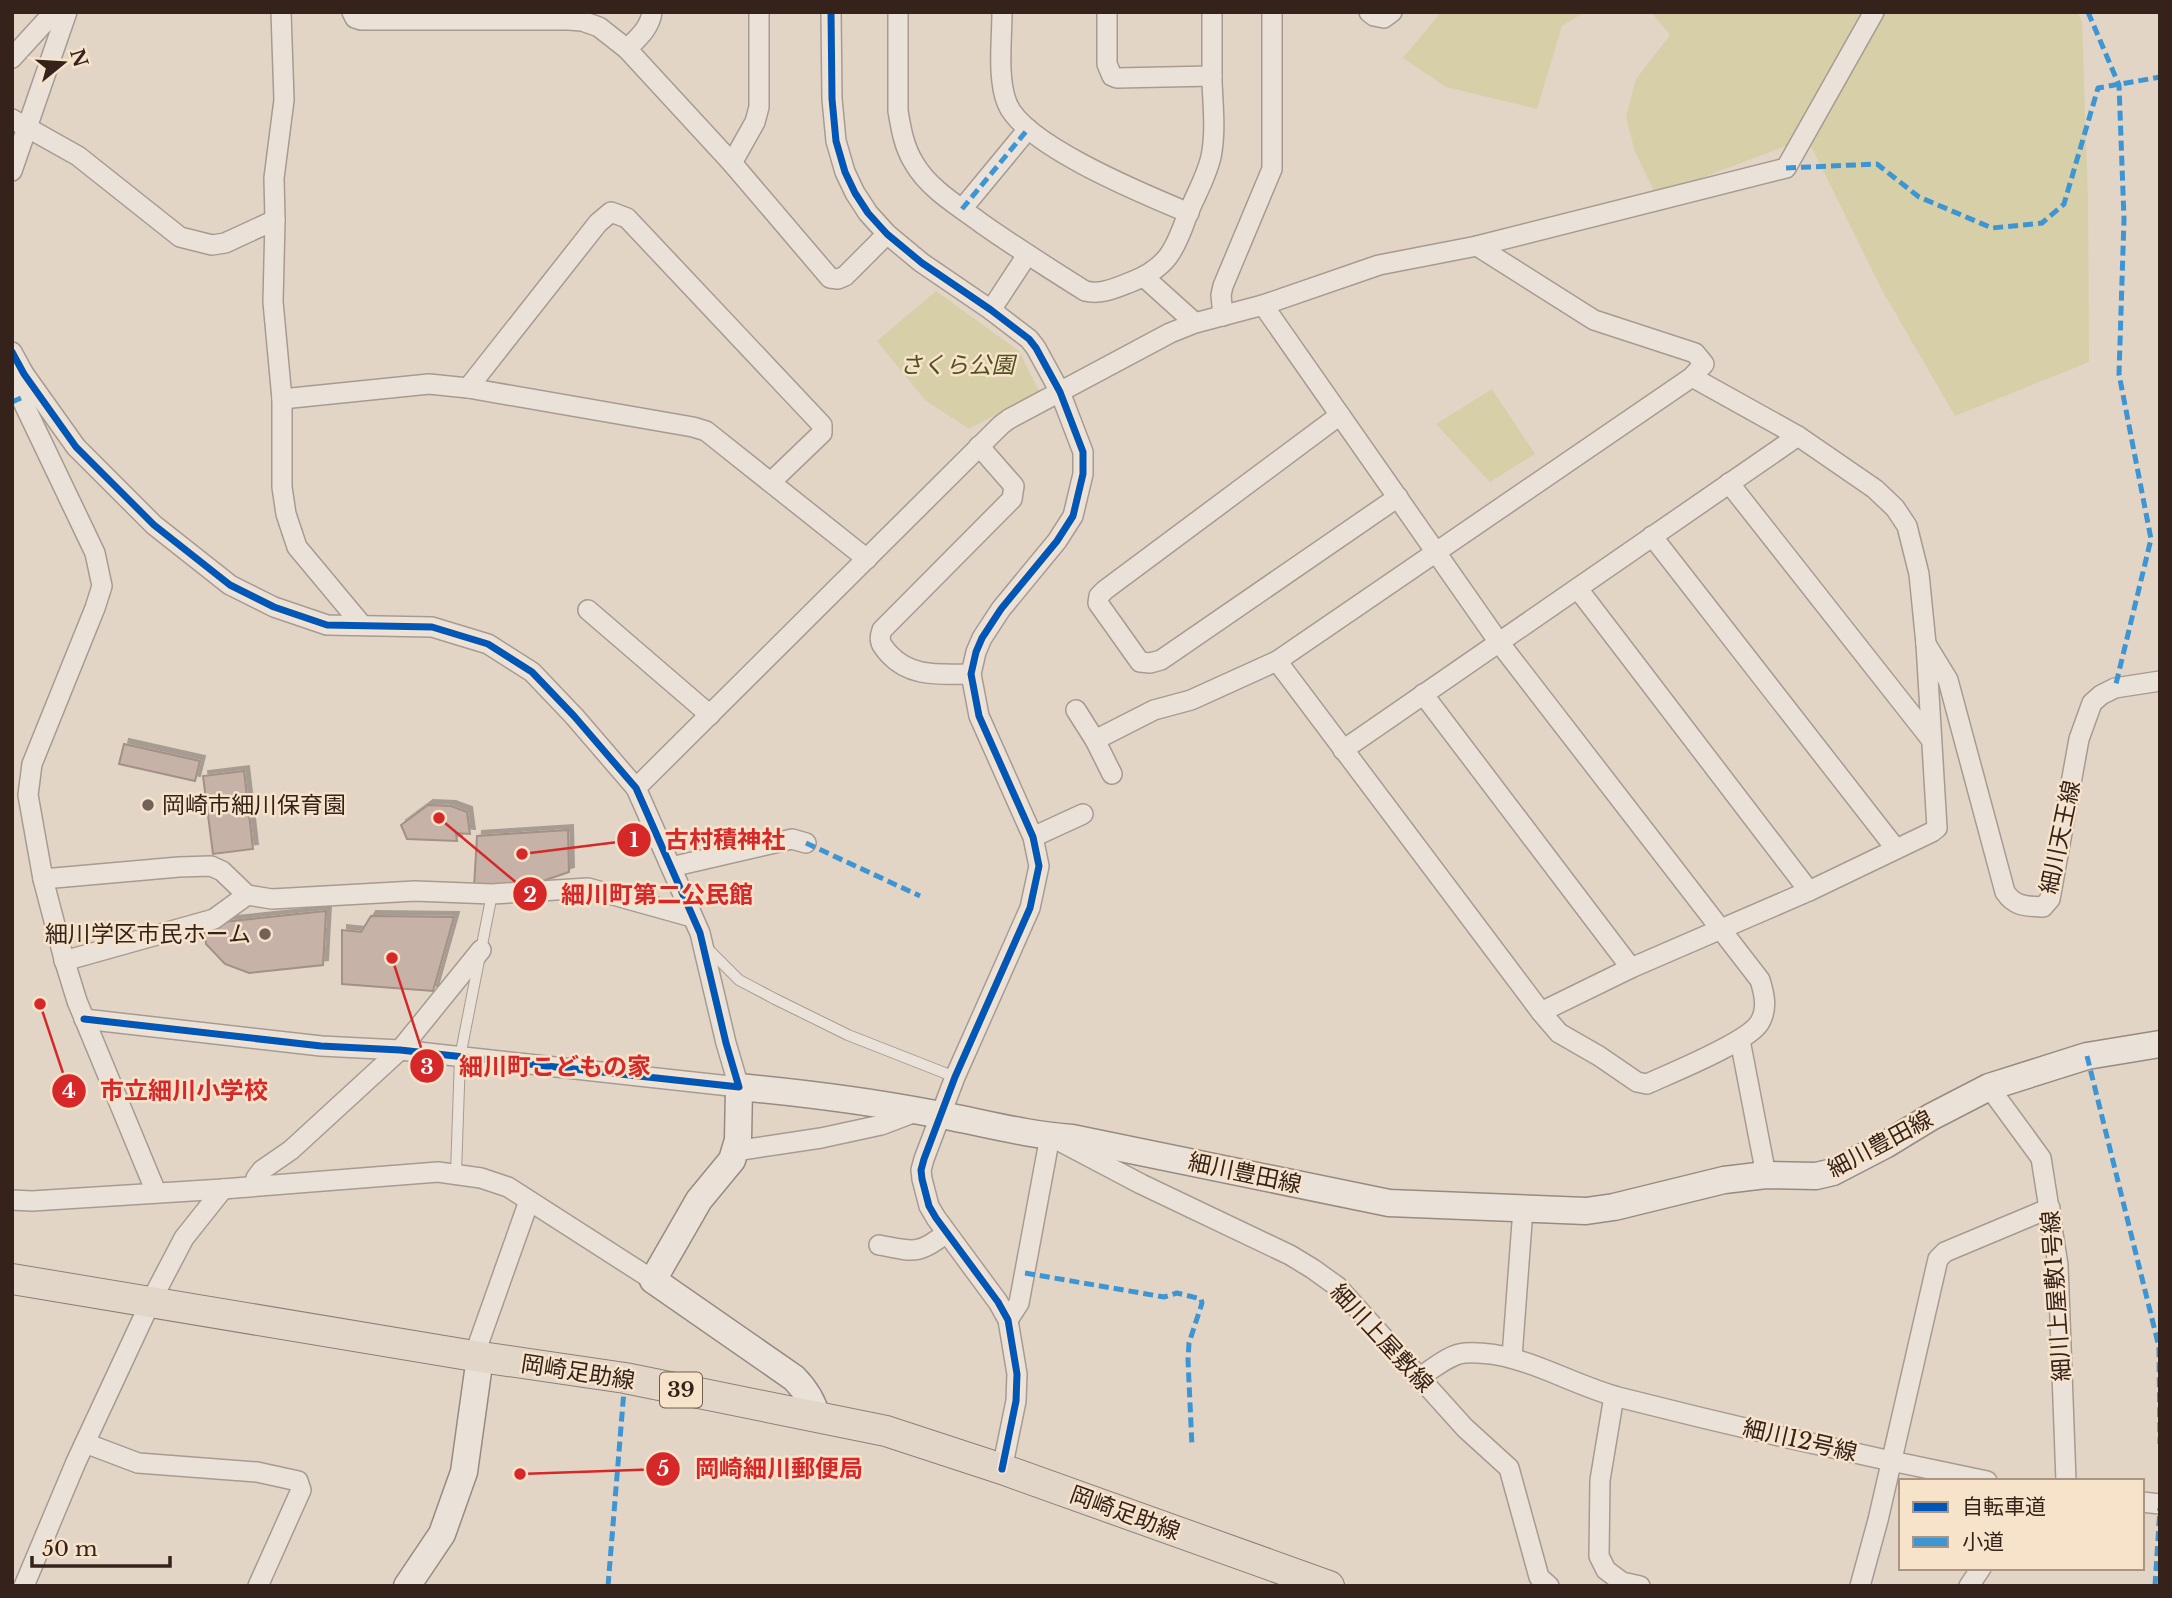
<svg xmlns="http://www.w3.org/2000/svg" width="2172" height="1598" font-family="'Libre Baskerville','Noto Sans JP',serif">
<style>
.green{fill:#d7cfa7}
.building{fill:#c7b2a7;stroke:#a39086;stroke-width:2;filter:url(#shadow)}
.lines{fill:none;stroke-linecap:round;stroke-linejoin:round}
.lane-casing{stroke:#a79b91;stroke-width:12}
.street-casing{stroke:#a79b91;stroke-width:22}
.secondary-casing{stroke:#978a80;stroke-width:29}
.primary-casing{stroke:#8c8077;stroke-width:32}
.lane{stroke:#eae2d9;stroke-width:10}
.street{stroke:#eae2d9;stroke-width:19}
.secondary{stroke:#eae2d9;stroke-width:26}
.primary{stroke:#e2d6c9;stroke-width:30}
.quiet{stroke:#3e95d4;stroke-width:5;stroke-dasharray:10 5;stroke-linecap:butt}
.cycleway-casing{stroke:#f7e2ca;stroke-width:11}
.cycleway{stroke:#0057b8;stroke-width:7}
.poi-dot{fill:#726156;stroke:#f7e2ca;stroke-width:2.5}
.labels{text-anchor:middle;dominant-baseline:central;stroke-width:5;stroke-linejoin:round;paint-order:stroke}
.shield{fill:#f7e2ca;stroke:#6f5c4f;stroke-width:2}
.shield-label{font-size:21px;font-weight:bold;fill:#35221a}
.park-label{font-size:23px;font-style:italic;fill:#4e521f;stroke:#f7e2ca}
.poi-label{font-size:23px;fill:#35221a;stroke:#f7e2ca;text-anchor:start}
.street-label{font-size:23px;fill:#35221a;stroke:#f7e2ca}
.leader{fill:none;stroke:#d62828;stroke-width:2.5}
.callout-dot{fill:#d62828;stroke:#f7e2ca;stroke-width:2.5}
.mark-label{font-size:21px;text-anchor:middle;font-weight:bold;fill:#fff}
.callout-label{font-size:24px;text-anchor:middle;font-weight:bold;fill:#d62828;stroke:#f7e2ca;stroke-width:5;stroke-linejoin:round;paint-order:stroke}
</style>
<defs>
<filter id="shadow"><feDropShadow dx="5" dy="-5" stdDeviation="0" flood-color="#0004"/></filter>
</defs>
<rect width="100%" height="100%" fill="#e3d5c6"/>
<g class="green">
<polygon points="1441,12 1585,12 1562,26 1537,109 1446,87 1403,58"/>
<polygon points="1651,12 2077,12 2082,21 2088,199 2089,362 1955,416 1882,290 1807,138 1656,195 1635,152 1626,117 1636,79 1670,35"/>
<polygon points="936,291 1019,351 1039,391 969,429 925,400 877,341"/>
<polygon points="1492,389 1535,454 1490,482 1436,424"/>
</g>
<g class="building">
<polygon points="124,744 200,761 195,781 119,764"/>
<polygon points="244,771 253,849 213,854 203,776"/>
<polygon points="428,805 451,806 467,812 470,834 456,833 457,841 407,839 401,825"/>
<polygon points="568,830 569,872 517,890 474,887 477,836"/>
<polygon points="326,911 323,965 249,973 225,964 206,944 204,924"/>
<polygon points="371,916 454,917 433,991 342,984 342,930 361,932"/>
</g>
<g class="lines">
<defs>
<g id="lane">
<polyline points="708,949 739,980 775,999 848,1035 955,1077"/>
<polyline points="456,1173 460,1057 492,894"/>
</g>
<g id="street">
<polyline points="352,12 355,18 361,20 568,20 582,21 599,27 627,49 732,163 830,278 838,279 845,276 887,234"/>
<polyline points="831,12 832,99 836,141 845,172 855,193 868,213 887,234 922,263 991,310 1029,339 1036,348 1060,392 1083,452 1083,474 1073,516 1057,541 1001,609 982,638 976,652 971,674 979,716 1033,837 1039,866 1030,908 955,1077 924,1159 921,1170 922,1179 929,1206 936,1218 998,1302 1008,1320 1017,1374 1016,1401 1002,1469"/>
<path d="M898,12V111C901,129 904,147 914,163C929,189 957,205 981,223C1015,247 1050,269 1085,291C1101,295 1115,288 1131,282C1167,268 1175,250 1187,216C1195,196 1206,178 1211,157C1216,132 1213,106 1212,82C1212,59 1212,35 1212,12"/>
<path d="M1002,12C1002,40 997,78 1007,103C1023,145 1146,195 1189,213"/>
<polyline points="1107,12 1107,64 1112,76 1117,78 1212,76"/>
<polyline points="1369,12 1374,16 1384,18 1392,12"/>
<path d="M627,49C638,38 650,28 652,12"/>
<polyline points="12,58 54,12"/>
<polyline points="12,119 78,156 180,237 212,245 225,243 275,220 273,302 282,399 282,487 286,514 297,547 362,625"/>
<polyline points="732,163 755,122 759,107 759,12"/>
<polyline points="12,171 67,12"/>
<polyline points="962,209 1028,129"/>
<polyline points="275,220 274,178 284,100 281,12"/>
<polyline points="1144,277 1195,323"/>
<path d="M1263,305L1498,641L1760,980C1764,993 1768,1008 1760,1022C1749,1042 1671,1073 1647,1084L1637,1082L1599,1056L1559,1033L1541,1012L1277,661"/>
<polyline points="991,310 1027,255"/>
<polyline points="1223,316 1221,295 1223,286 1272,169 1272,12"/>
<polyline points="12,352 24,374 76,447 154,525 230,585 274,607 327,625 432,627 488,644 532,672 574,716 636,788 700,933 726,1043 739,1087 400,1050 321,1046 84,1019"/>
<polyline points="24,374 21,398 95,553 102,586 95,608 32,764 28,795 43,879 64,959 77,1001 156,1192"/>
<polyline points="468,388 598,223 611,212 627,218 822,425 822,433 771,482"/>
<polyline points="282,399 429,384 468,388 693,427 706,431 867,559"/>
<polyline points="1340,415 1105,590 1099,596 1098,603 1140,662 1150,663 1161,660 1398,497"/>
<polyline points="1729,483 1930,738"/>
<polyline points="1652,536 1896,849"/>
<polyline points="1578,589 1809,891"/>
<polyline points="588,610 710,715"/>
<path d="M1926,644L1948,680L2005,892C2015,907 2026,906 2043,907L2050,899L2079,739L2092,703L2101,695L2115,688L2160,681"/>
<path d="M971,674C940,674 911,678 889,654C881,645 878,641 882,630L1012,499L1014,486L979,446"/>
<polyline points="1423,694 1631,968"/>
<polyline points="1076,710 1095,740 1112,774"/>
<polyline points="1095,740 1154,710 1191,700 1277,661 1692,377 1704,364 1695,353 1594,320 1477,246"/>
<polyline points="1343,750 1798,436"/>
<polyline points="636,788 1001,425 1009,419 1170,333 1195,323 1263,305 1379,265 1477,246 1786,168 1874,12"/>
<polyline points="1033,837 1083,814"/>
<polyline points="671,867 792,839 806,843"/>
<polyline points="43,879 179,867 211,866 222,871 247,895 272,899 415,891 492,894 588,888 692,917"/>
<polyline points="64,961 214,919 247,895"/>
<polyline points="1541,1012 1631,968 1809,891 1932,832 1937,828 1926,644 1919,574 1907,526 1895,508 1875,489 1798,436 1692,377"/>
<polyline points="1740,1040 1766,1175"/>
<polyline points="1989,1087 2041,1158 2058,1265 2066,1481"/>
<polyline points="735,1151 821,1138 881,1125 918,1111"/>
<polyline points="255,1186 256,1178 262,1170 291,1150 400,1050 481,950"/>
<polyline points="12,1200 32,1201 223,1189 438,1172 481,1178 508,1187 653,1280"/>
<path d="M879,1245C912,1251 918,1256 946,1233"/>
<polyline points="1008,1320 1019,1303 1050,1136 1141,1184 1290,1255 1313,1269 1338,1287 1465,1428 1509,1468 1539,1577 1549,1586"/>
<polyline points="474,1356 529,1201"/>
<polyline points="1512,1357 1523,1209"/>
<path d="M1418,1378C1432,1370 1449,1354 1465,1353C1520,1350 1566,1383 1618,1397C1740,1428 1863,1456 1987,1481"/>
<polyline points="1614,1396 1600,1480 1599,1556 1606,1570 1622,1582 1640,1586"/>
<polyline points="85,1443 138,1463 257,1472 298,1481 301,1490 258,1586"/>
<polyline points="2142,1502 2160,1504"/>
<polyline points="24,1586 76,1462 151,1301 184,1238 223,1189"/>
<polyline points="1860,1586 1878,1520 1938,1259 1945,1252 2050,1208"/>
<polyline points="1969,1586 1981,1568"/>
</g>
<g id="secondary">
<path d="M817,1417C813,1402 806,1390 794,1378L653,1280L699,1200L732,1160L738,1140L739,1087C803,1093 867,1101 930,1113C977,1121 1025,1135 1072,1138L1389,1203L1586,1211L1614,1207L1724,1180L1766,1175L1816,1176L1833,1172L1885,1145L1931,1117L1989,1087L2087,1056L2160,1044"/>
<polyline points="407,1586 442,1534 464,1472 480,1357"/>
</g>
<polyline id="primary" points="12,1279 474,1356 625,1378 886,1431 1002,1469 1329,1586"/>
</defs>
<use href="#lane" class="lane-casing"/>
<use href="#street" class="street-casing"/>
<use href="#secondary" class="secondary-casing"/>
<use href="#primary" class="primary-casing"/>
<use href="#lane" class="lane"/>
<use href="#street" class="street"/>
<use href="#secondary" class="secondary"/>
<use href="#primary" class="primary"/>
<g class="quiet">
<polyline points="2088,12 2119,85 2124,219 2119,374 2151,539 2115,688"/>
<polyline points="1786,168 1877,164 1919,197 1992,228 2042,223 2064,204 2098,88 2160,77"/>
<polyline points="962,209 1028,129"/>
<polyline points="12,402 21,398"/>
<polyline points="806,843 920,896"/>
<polyline points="2087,1056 2159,1347 2160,1444"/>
<polyline points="1025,1273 1164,1297 1177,1293 1201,1299 1202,1303 1189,1343 1188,1360 1192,1446"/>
<polyline points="608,1586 625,1378"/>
<polyline points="2155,1586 2160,1508"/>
</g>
<defs>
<g id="cycleway">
<polyline points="831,12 832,99 836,141 845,172 855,193 868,213 887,234 922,263 991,310 1029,339 1036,348 1060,392 1083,452 1083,474 1073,516 1057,541 1001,609 982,638 976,652 971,674 979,716 1033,837 1039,866 1030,908 955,1077 924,1159 921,1170 922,1179 929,1206 936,1218 998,1302 1008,1320 1017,1374 1016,1401 1002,1469"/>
<polyline points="12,352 24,374 76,447 154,525 230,585 274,607 327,625 432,627 488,644 532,672 574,716 636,788 700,933 726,1043 739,1087 400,1050 321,1046 84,1019"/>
</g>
</defs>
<use href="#cycleway" class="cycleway-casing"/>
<use href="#cycleway" class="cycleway"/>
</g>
<g class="poi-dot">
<circle cx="148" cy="805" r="7"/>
<circle cx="265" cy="934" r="7"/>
</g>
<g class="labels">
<rect class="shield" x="660" y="1372.5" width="42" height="35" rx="5"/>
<g class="shield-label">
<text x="681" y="1390">39</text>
</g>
<g class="park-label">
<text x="957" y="365">さくら公園</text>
</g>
<g class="poi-label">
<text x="162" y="805">岡崎市細川保育園</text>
<text x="251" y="934" text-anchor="end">細川学区市民ホーム</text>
</g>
<g class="street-label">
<text transform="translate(2060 837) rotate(-78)">細川天王線</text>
<text transform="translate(1880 1144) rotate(-28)">細川豊田線</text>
<text transform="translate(1245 1173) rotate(12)">細川豊田線</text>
<text transform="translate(2056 1296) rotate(-94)">細川上屋敷1号線</text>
<text transform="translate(1382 1338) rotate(47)">細川上屋敷線</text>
<text transform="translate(578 1372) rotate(9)">岡崎足助線</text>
<text transform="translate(1800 1440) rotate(13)">細川12号線</text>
<text transform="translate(1125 1513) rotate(20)">岡崎足助線</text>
</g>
</g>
<path class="leader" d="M522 854L634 840M439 818L530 894M392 958L427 1066M40 1004L69 1091M520 1474L663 1469"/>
<g class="callout-dot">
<circle cx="522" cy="854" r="7"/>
<circle cx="439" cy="818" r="7"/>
<circle cx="392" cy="958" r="7"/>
<circle cx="40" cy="1004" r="7"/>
<circle cx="520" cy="1474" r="7"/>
<circle cx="634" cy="840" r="18"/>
<circle cx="530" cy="894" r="18"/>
<circle cx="427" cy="1066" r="18"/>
<circle cx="69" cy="1091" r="18"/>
<circle cx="663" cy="1469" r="18"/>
</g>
<g class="mark-label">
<text x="634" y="847">1</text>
<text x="530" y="902">2</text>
<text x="427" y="1074">3</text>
<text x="69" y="1098">4</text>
<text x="663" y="1476">5</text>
</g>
<g class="callout-label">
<text x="725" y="848">古村積神社</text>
<text x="657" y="903">細川町第二公民館</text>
<text x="555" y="1075">細川町こどもの家</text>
<text x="184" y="1099">市立細川小学校</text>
<text x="779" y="1477">岡崎細川郵便局</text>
</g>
<rect width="2172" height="1598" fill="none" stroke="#35221a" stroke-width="28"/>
<rect x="1899" y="1479" width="245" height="91" fill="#f7e2ca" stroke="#a99584" stroke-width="2"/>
<rect x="1913" y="1502" width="35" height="10" fill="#0057b8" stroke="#a99584" stroke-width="2"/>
<text x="1962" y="1514" font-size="21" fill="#35221a">自転車道</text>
<rect x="1913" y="1537" width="35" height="10" fill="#3e95d4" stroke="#a99584" stroke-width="2"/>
<text x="1962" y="1549" font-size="21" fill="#35221a">小道</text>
<g transform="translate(63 63) rotate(72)" stroke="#f7e2ca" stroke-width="5" paint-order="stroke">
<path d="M0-5L12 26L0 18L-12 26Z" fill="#35221a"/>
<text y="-10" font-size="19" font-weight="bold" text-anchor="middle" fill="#35221a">N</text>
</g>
<path d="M32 1556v10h138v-10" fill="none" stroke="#35221a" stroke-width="3.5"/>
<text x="42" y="1556" font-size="21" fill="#35221a" stroke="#f7e2ca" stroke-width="5" paint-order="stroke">50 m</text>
</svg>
